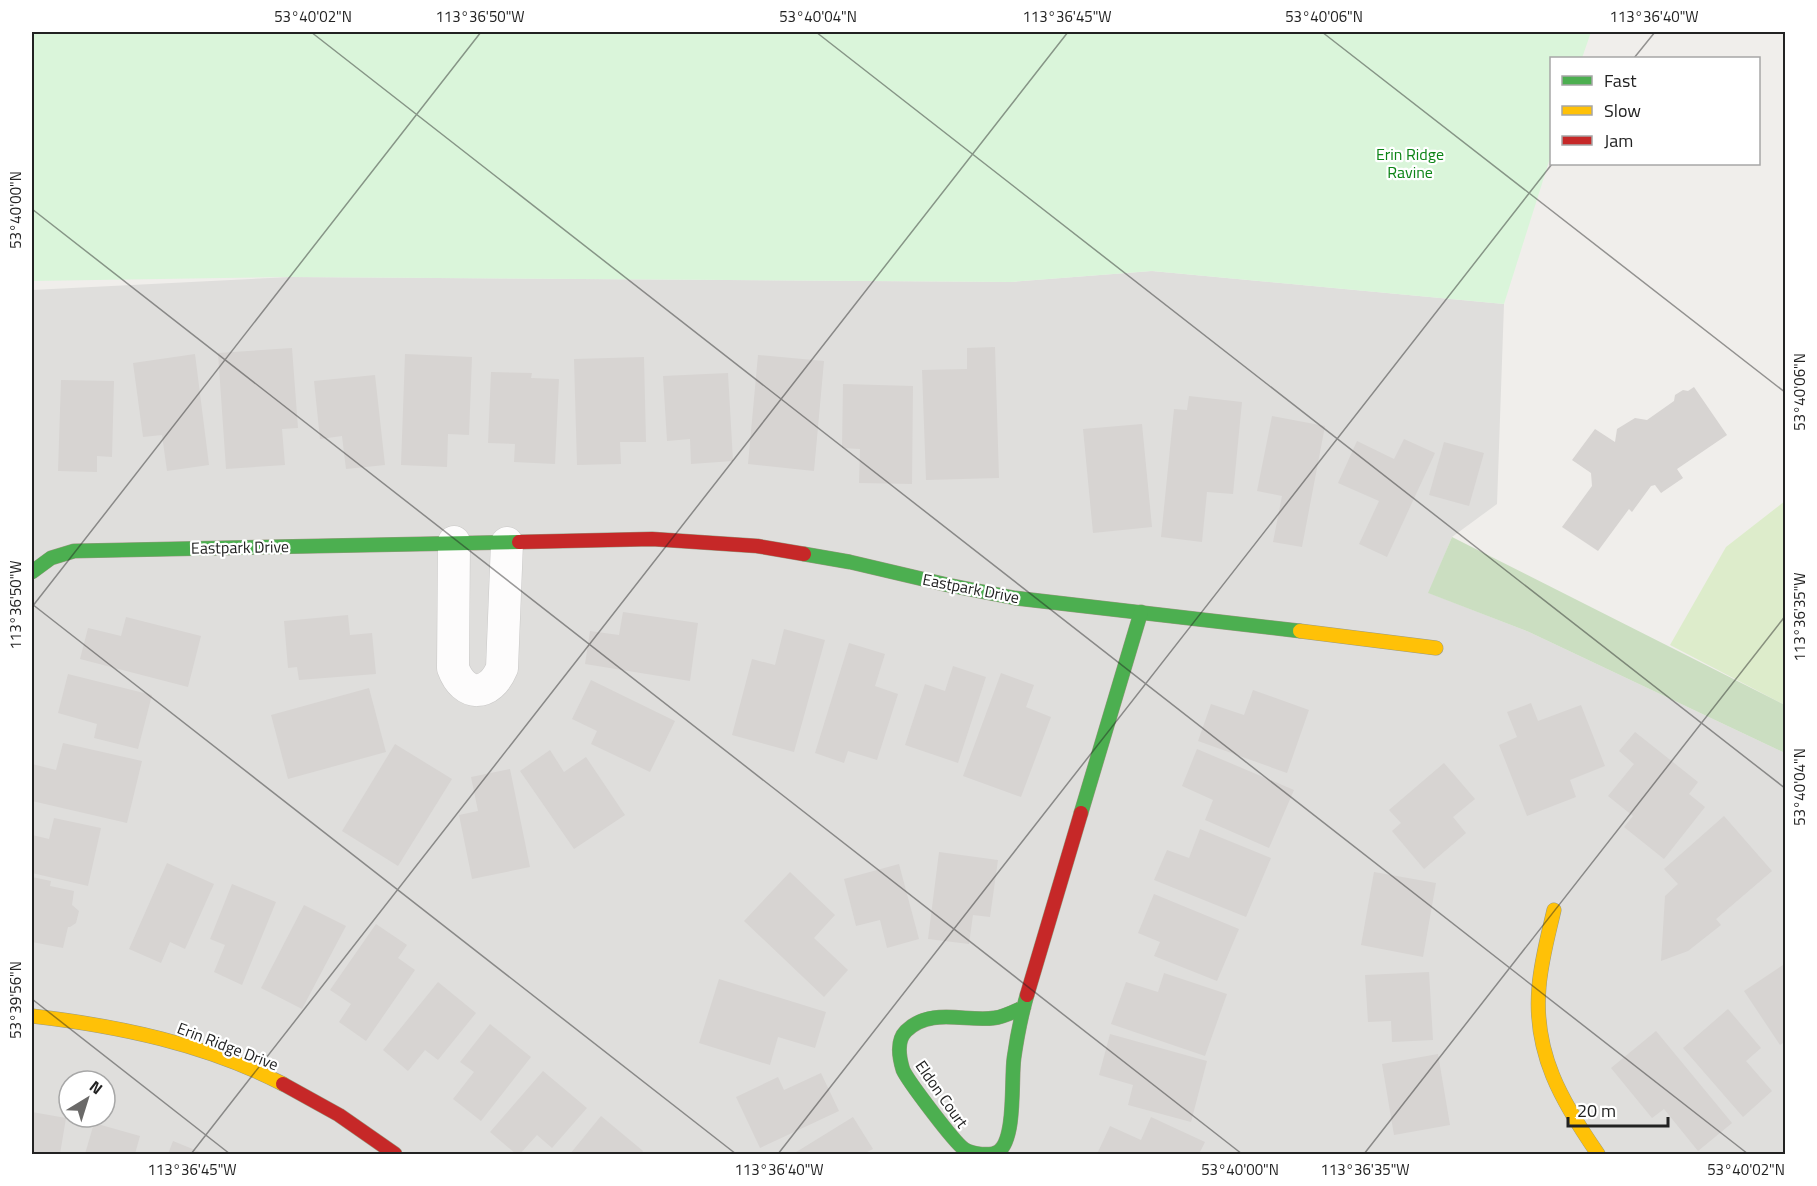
<svg xmlns="http://www.w3.org/2000/svg" width="1817" height="1186" font-family="'Titillium Web',sans-serif">
<style>
.residential{fill:#dfdedc;fill-rule:evenodd}
.grass{fill:#ddeccb}
.forest{fill:#cbdec1}
.park{fill:#daf5da}
.building{fill:#d7d4d2}
.lines{fill:none;stroke-linecap:round;stroke-linejoin:round}
.street-casing{stroke:#c9c8c7;stroke-width:33}
.fast-casing{stroke:#999a82;stroke-width:15}
.slow-casing{stroke:#999a82;stroke-width:15}
.jam-casing{stroke:#999a82;stroke-width:15}
.street{stroke:#fdfcfc;stroke-width:32}
.fast{stroke:#4caf50;stroke-width:14}
.slow{stroke:#ffc107;stroke-width:14}
.jam{stroke:#c62828;stroke-width:14}
.ticks{fill:none;stroke:#222;stroke-width:1.5;stroke-opacity:0.45}
.labels{text-anchor:middle;dominant-baseline:central;stroke-width:4.5;stroke-linejoin:round;paint-order:stroke}
.park-label{font-size:16px;fill:#0c8416;stroke:#fff}
.street-label{font-size:16px;fill:#222;stroke:#fff}
.neatline{fill:none;stroke:#222;stroke-width:2}
.ticks-label{font-size:15px;text-anchor:middle;fill:#222}
</style>
<rect width="100%" height="100%" fill="#f0eeeb"/>
<path class="residential" d="M1152,271L1504,304L1497,504L1452,537L1429,593L1529,632L1785,753V1154H32V290L290,277L1011,282ZM69,1081H105V1117H69Z"/>
<polygon class="grass" points="1785,501 1785,705 1670,645 1726,547"/>
<polygon class="forest" points="1452,537 1785,705 1785,753 1529,632 1428,593"/>
<polygon class="park" points="32,32 1591,32 1582,58 1552,58 1551,155 1504,304 1152,271 1011,282 290,277 32,281"/>
<g class="building">
<polygon points="995,347 999,478 926,480 922,370 967,369 967,348"/>
<polygon points="292,348 298,428 282,429 285,465 226,469 218,353"/>
<polygon points="195,354 209,465 167,471 162,435 143,437 133,363"/>
<polygon points="405,354 472,357 469,435 448,434 447,467 401,465"/>
<polygon points="758,355 824,361 814,471 748,464"/>
<polygon points="644,357 646,442 620,442 621,464 577,465 574,359"/>
<polygon points="491,372 532,373 531,378 559,379 555,464 514,462 515,444 488,443"/>
<polygon points="728,373 733,461 691,464 690,439 667,441 663,376"/>
<polygon points="375,375 385,465 346,469 342,436 320,439 314,381"/>
<polygon points="61,380 114,381 112,457 97,456 97,472 58,471"/>
<polygon points="843,384 913,386 912,484 859,483 860,449 842,448"/>
<polygon points="1694,387 1727,435 1677,469 1683,478 1661,493 1655,485 1651,486 1632,512 1629,509 1598,551 1562,527 1592,486 1591,473 1572,460 1595,429 1615,442 1617,429 1635,418 1647,420 1674,401 1675,395 1683,390 1688,391"/>
<polygon points="1189,396 1242,402 1233,494 1207,492 1202,542 1161,537 1174,409 1187,410"/>
<polygon points="1272,416 1325,426 1302,547 1273,542 1282,496 1257,491"/>
<polygon points="1142,424 1152,527 1093,533 1083,429"/>
<polygon points="1404,439 1435,453 1387,557 1359,544 1379,501 1338,483 1357,441 1394,459"/>
<polygon points="1444,442 1484,453 1469,506 1429,495"/>
<polygon points="623,612 698,623 690,681 585,664 590,631 619,635"/>
<polygon points="348,615 350,635 372,633 376,674 299,680 297,667 288,668 284,621"/>
<polygon points="126,617 201,636 188,687 80,659 88,628 121,636"/>
<polygon points="784,629 825,640 794,752 732,735 752,659 775,665"/>
<polygon points="849,643 885,654 875,686 898,694 877,760 848,751 844,763 815,753"/>
<polygon points="953,666 986,677 958,763 905,745 925,684 945,691"/>
<polygon points="1001,673 1034,685 1026,707 1051,717 1021,797 963,776"/>
<polygon points="68,674 152,695 138,749 94,738 97,724 58,713"/>
<polygon points="591,680 675,721 650,772 591,744 597,731 572,719"/>
<polygon points="369,688 386,752 288,779 271,715"/>
<polygon points="1253,690 1309,710 1287,773 1198,741 1211,704 1244,715"/>
<polygon points="1531,703 1538,721 1581,705 1605,766 1570,780 1576,797 1527,816 1499,745 1517,737 1507,712"/>
<polygon points="1635,732 1698,782 1689,794 1705,807 1664,859 1624,827 1633,816 1608,796 1634,764 1619,751"/>
<polygon points="63,743 142,761 127,823 32,801 32,764 56,770"/>
<polygon points="395,744 452,779 398,866 342,831"/>
<polygon points="1197,749 1294,790 1269,848 1205,820 1213,800 1182,786"/>
<polygon points="550,750 564,772 586,757 625,815 574,849 520,771"/>
<polygon points="1444,763 1475,799 1453,817 1466,833 1424,869 1392,831 1401,823 1389,810"/>
<polygon points="510,769 530,867 472,879 459,815 478,811 471,777"/>
<polygon points="1724,816 1772,871 1716,919 1721,925 1688,951 1661,961 1665,896 1678,884 1664,869"/>
<polygon points="54,818 101,828 88,886 32,873 32,835 49,839"/>
<polygon points="1200,829 1271,858 1246,917 1154,880 1167,850 1189,858"/>
<polygon points="939,852 998,860 990,917 973,915 969,944 928,939"/>
<polygon points="167,863 214,884 185,949 170,942 161,963 129,949"/>
<polygon points="899,864 919,939 887,948 880,920 856,926 844,879"/>
<polygon points="790,872 835,915 814,938 848,970 824,997 744,921"/>
<polygon points="1374,872 1436,883 1423,957 1361,945"/>
<polygon points="32,877 51,881 50,886 74,891 72,905 79,911 76,923 70,927 68,927 63,948 32,942"/>
<polygon points="232,884 276,902 242,985 214,972 225,945 210,939"/>
<polygon points="1154,894 1239,929 1217,981 1154,956 1160,942 1138,933"/>
<polygon points="304,905 346,926 302,1009 261,988"/>
<polygon points="376,924 407,945 398,958 415,970 366,1041 339,1022 351,1004 330,990"/>
<polygon points="1786,963 1786,1041 1780,1045 1744,991"/>
<polygon points="1429,972 1433,1040 1392,1042 1391,1021 1368,1022 1365,975"/>
<polygon points="1164,973 1227,994 1205,1056 1111,1024 1126,982 1158,992"/>
<polygon points="719,979 826,1012 815,1048 778,1037 770,1065 699,1043"/>
<polygon points="438,982 476,1013 438,1060 425,1050 408,1071 383,1050"/>
<polygon points="1728,1009 1761,1048 1746,1061 1772,1091 1743,1117 1683,1048"/>
<polygon points="490,1024 531,1057 481,1121 453,1099 474,1072 460,1062"/>
<polygon points="1656,1031 1732,1123 1698,1151 1664,1109 1652,1118 1611,1068"/>
<polygon points="1110,1034 1207,1061 1191,1122 1128,1105 1133,1085 1099,1075"/>
<polygon points="1438,1054 1450,1125 1394,1135 1382,1064"/>
<polygon points="543,1071 587,1108 552,1148 537,1135 520,1154 516,1154 490,1132"/>
<polygon points="821,1073 839,1111 760,1148 736,1097 778,1077 784,1090"/>
<polygon points="32,1112 66,1118 60,1154 32,1154"/>
<polygon points="601,1116 643,1151 641,1154 570,1154"/>
<polygon points="853,1117 873,1149 863,1154 793,1154"/>
<polygon points="1151,1117 1205,1142 1199,1154 1097,1154 1110,1126 1141,1140"/>
<polygon points="94,1123 140,1136 135,1154 85,1154"/>
<polygon points="173,1141 205,1154 168,1154"/>
</g>
<g class="lines">
<defs>
<path id="street" d="M454,542L453,668C464,698 490,697 502,668L507,543"/>
<g id="fast">
<polyline points="804,554 850,562 948,585 1015,598 1300,631"/>
<polyline points="32,572 51,558 74,551 519,542"/>
<polyline points="1081,813 1141,612"/>
<path d="M1024,1007C1015,1011 1004,1017 994,1018C966,1022 930,1007 906,1031C896,1041 899,1057 903,1070C908,1081 954,1142 964,1149C972,1154 991,1157 999,1151C1016,1138 1011,1079 1014,1058C1017,1037 1021,1016 1027,995"/>
</g>
<g id="slow">
<polyline points="1300,631 1436,648"/>
<path d="M1554,910C1548,936 1541,961 1539,987C1533,1053 1562,1102 1598,1154"/>
<path d="M32,1016C119,1026 205,1044 283,1084"/>
</g>
<g id="jam">
<polyline points="519,542 652,539 757,546 804,554"/>
<polyline points="1027,995 1081,813"/>
<polyline points="283,1084 339,1115 395,1154"/>
</g>
</defs>
<use href="#street" class="street-casing"/>
<use href="#fast" class="fast-casing"/>
<use href="#slow" class="slow-casing"/>
<use href="#jam" class="jam-casing"/>
<use href="#street" class="street"/>
<use href="#fast" class="fast"/>
<use href="#slow" class="slow"/>
<use href="#jam" class="jam"/>
</g>
<path class="ticks" d="M311,32L1748,1154M816,32L1786,789M1322,32L1786,393M1634,58L1655,32M32,209L1242,1154M32,604L736,1154M32,607L481,32M32,999L230,1154M191,1154L1068,32M778,1154L1552,164M1364,1154L1786,615"/>
<g class="labels">
<g class="park-label">
<text x="1410" y="154">Erin Ridge<tspan x="1410" dy="18">Ravine</tspan></text>
</g>
<g class="street-label">
<text transform="translate(240 547) rotate(-1)">Eastpark Drive</text>
<text transform="translate(971 588) rotate(11)">Eastpark Drive</text>
<text transform="translate(228 1046) rotate(21)">Erin Ridge Drive</text>
<text transform="translate(942 1094) rotate(55)">Eldon Court</text>
</g>
</g>
<rect width="1817" height="1186" fill="none" stroke="#ffffff" stroke-width="66"/>
<rect x="1550" y="57" width="210" height="108" fill="#ffffff" stroke="#a7a7a7" stroke-width="1.5"/>
<rect x="1562" y="76" width="30" height="9" fill="#4caf50" stroke="#a7a7a7" stroke-width="1.5"/>
<text x="1604" y="87" font-size="18" fill="#222222">Fast</text>
<rect x="1562" y="106" width="30" height="9" fill="#ffc107" stroke="#a7a7a7" stroke-width="1.5"/>
<text x="1604" y="117" font-size="18" fill="#222222">Slow</text>
<rect x="1562" y="136" width="30" height="9" fill="#c62828" stroke="#a7a7a7" stroke-width="1.5"/>
<text x="1604" y="147" font-size="18" fill="#222222">Jam</text>
<g transform="translate(87 1099) rotate(38)"><circle r="28" fill="#ffffff" stroke="#a7a7a7" stroke-width="1.5"/>
<path d="M0-4.5L10 22L0 15L-10 22Z" fill="#6a6968"/>
<text y="-9" font-size="16" font-weight="bold" text-anchor="middle" fill="#222222">N</text>
</g>
<path d="M1568 1117v9h100v-9" fill="none" stroke="#222222" stroke-width="3"/>
<text x="1577" y="1117" font-size="18" fill="#222222" stroke="#ffffff" stroke-width="4.5" paint-order="stroke">20 m</text>
<rect x="33" y="33" width="1751" height="1120" class="neatline"/>
<g class="ticks-label">
<text x="313" y="22">53°40'02"N</text>
<text x="480" y="22">113°36'50"W</text>
<text x="818" y="22">53°40'04"N</text>
<text x="1067" y="22">113°36'45"W</text>
<text x="1324" y="22">53°40'06"N</text>
<text x="1654" y="22">113°36'40"W</text>
<text transform="translate(16 210) rotate(-90)" y="5">53°40'00"N</text>
<text transform="translate(1800 392) rotate(-90)" y="5">53°40'06"N</text>
<text transform="translate(16 605) rotate(-90)" y="5">113°36'50"W</text>
<text transform="translate(1800 617) rotate(-90)" y="5">113°36'35"W</text>
<text transform="translate(1800 787) rotate(-90)" y="5">53°40'04"N</text>
<text transform="translate(16 1000) rotate(-90)" y="5">53°39'56"N</text>
<text x="192" y="1175">113°36'45"W</text>
<text x="779" y="1175">113°36'40"W</text>
<text x="1240" y="1175">53°40'00"N</text>
<text x="1365" y="1175">113°36'35"W</text>
<text x="1746" y="1175">53°40'02"N</text>
</g>
</svg>
